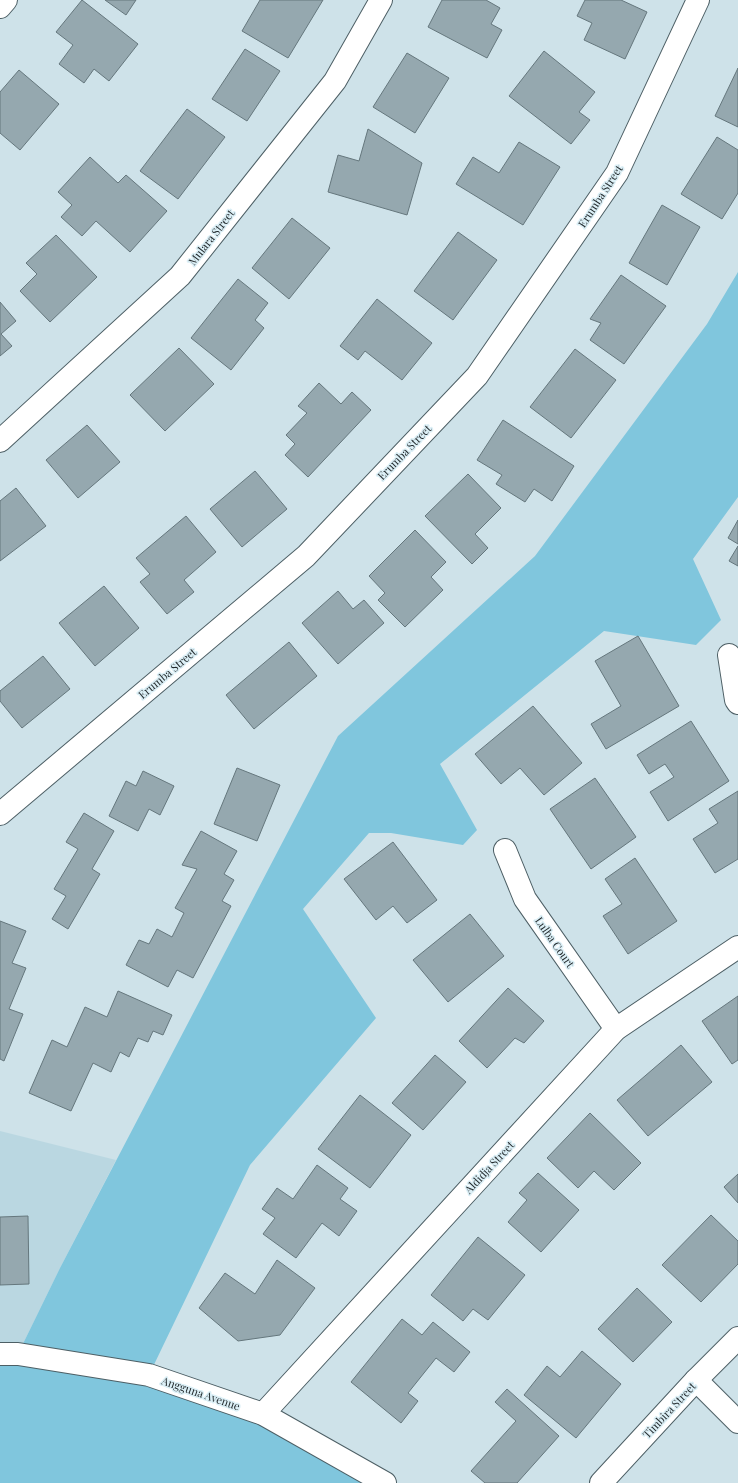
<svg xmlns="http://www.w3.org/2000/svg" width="738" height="1483" font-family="'Playfair Display',serif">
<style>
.built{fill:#bad7e1}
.green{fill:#80c6dd}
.building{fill:#95a8af;stroke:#65777d}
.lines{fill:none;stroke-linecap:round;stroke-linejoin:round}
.street-casing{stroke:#4d5f65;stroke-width:24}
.street{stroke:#fff;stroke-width:22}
.labels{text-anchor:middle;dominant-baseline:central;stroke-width:3;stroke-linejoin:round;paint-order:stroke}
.street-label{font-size:11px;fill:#232a2d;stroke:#dbeff6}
</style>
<rect width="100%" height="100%" fill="#cee2e9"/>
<polygon class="built" points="0,1131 116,1160 60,1268 18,1354 0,1354"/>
<polygon class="green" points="738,272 738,497 693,559 721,620 696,645 604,631 440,764 477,830 463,845 391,833 369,833 303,909 376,1018 250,1165 149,1375 263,1414 385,1483 0,1483 0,1354 18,1354 60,1268 338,736 535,556 707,324"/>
<g class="building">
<polygon points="82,0 138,44 109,81 94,69 84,83 59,64 73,45 56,32"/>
<polygon points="105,0 136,0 126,15"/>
<polygon points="260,0 323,0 288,58 242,31"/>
<polygon points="442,0 486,0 500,8 491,24 502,30 487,58 428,27"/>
<polygon points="585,0 621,0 647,12 625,59 584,40 592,23 577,16"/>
<polygon points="245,49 280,71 247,121 212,99"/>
<polygon points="544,51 595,92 579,112 590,120 571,144 509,96"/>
<polygon points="407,53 449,78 415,133 373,107"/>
<polygon points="738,68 738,127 715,116"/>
<polygon points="19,70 59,104 20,150 0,133 0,92"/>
<polygon points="187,109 225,137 178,199 140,171"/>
<polygon points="368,129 422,163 407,215 328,192 338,155 359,161"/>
<polygon points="717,137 738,150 738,193 722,219 681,194"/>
<polygon points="519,142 560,167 523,225 456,184 473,157 499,173"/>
<polygon points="90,157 118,183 126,175 167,211 130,252 96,221 82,236 61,217 72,205 58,192"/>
<polygon points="662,205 700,227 667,285 629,263"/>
<polygon points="292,218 330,248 289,299 252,268"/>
<polygon points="458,232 497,260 453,320 414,291"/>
<polygon points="56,235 97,277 50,322 20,291 37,274 26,263"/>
<polygon points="621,275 666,306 624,364 590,340 601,323 590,319"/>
<polygon points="238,279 268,303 255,320 264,328 231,370 191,338"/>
<polygon points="377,299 432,343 402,380 365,351 358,360 340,346"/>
<polygon points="0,302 16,321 1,334 12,346 0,356"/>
<polygon points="179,348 214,384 165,431 130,395"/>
<polygon points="575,349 616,380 571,438 530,407"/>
<polygon points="319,383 341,404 352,392 371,410 308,477 285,455 295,444 286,435 307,413 298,406"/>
<polygon points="503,420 574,466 552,501 534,489 525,502 496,484 502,475 477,460"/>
<polygon points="87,425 120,462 78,498 46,460"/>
<polygon points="255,471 287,509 242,547 210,509"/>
<polygon points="468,474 501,508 475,534 488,548 472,564 425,516"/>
<polygon points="16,488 46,526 0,561 0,501"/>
<polygon points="186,516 216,552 184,580 194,592 167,614 140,582 150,574 136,558"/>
<polygon points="738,520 738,544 728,538"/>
<polygon points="415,530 446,562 431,577 443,590 405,627 378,600 385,593 369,576"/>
<polygon points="738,546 738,566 729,561"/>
<polygon points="104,586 139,628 95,666 59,623"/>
<polygon points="338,591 353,609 364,600 384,623 338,664 302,623"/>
<polygon points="638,636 679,706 606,749 591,724 621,706 595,661"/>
<polygon points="289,642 317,676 254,729 226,695"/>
<polygon points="43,656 70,689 22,728 0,701 0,691"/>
<polygon points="533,706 582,763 544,795 520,768 501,784 475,754"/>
<polygon points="691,721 729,781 668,821 650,792 674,777 665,764 649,774 637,755"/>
<polygon points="237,768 280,785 257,841 214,824"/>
<polygon points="143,771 174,786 160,815 149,809 138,831 109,816 126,781 136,786"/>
<polygon points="595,778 636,837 591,869 550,809"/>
<polygon points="738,791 738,859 715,873 693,839 718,823 709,809"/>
<polygon points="84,813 114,831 92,869 100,874 68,929 52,919 66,896 54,889 78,849 66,842"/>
<polygon points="201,831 237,851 224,874 234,880 222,901 231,906 193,978 177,970 168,987 126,965 139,940 149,944 157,929 172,937 184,913 175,908 197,869 182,865"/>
<polygon points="393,842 437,900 407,923 393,906 376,920 344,879"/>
<polygon points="635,858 677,921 628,954 603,916 622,904 605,879"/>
<polygon points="470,914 504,956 448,1002 413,960"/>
<polygon points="0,921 26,931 12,963 26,968 9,1009 23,1014 4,1061 0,1059"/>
<polygon points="508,988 544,1021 524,1043 515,1038 487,1068 459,1041"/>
<polygon points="118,991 172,1015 163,1035 153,1031 148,1042 138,1038 129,1057 120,1052 111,1072 93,1063 71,1111 29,1093 52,1040 67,1047 85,1007 107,1017"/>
<polygon points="738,996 738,1060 732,1064 702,1021"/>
<polygon points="681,1045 712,1082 648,1136 617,1100"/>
<polygon points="435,1055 466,1082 423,1130 392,1103"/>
<polygon points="360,1095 411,1135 370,1188 318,1149"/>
<polygon points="590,1113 641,1163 614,1190 594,1171 578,1188 547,1158"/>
<polygon points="317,1165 348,1188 340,1199 357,1211 339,1236 322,1223 296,1258 263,1234 275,1218 262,1209 277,1188 293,1199"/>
<polygon points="538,1173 579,1210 541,1252 508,1222 527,1200 519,1193"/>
<polygon points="738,1174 738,1203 724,1187"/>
<polygon points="711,1215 738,1241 738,1264 701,1302 662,1265"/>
<polygon points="28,1216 29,1284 0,1285 0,1217"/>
<polygon points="478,1237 525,1275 488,1320 473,1309 463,1321 431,1295"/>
<polygon points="277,1260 315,1288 280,1335 238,1341 199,1308 225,1273 255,1294"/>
<polygon points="637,1288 672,1322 633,1362 598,1329"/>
<polygon points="402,1319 422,1335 433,1322 470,1352 454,1372 436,1358 408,1393 418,1401 401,1423 351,1382"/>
<polygon points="582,1351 621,1384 576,1438 524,1395 547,1366 560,1377"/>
<polygon points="507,1389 559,1436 517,1483 485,1483 471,1471 516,1421 495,1402"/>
</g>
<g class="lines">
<defs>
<g id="street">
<polyline points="0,7 6,0"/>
<polyline points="0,441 180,276 335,81 381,0"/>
<polyline points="729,655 736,700 738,703"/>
<polyline points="0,814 306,556 477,376 617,173 698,0"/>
<polyline points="505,850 525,899 616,1029"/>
<polyline points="0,1354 18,1354 149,1375 263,1414 385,1483"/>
<polyline points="696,1380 738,1422"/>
<polyline points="263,1414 616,1029 738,947"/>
<polyline points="601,1483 696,1380 738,1338"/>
</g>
</defs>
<use href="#street" class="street-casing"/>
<use href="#street" class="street"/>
</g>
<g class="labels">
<g class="street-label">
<text transform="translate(600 196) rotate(-57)">Erumba Street</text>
<text transform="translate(211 237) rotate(-52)">Mulara Street</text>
<text transform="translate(404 452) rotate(-46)">Erumba Street</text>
<text transform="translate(167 673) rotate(-40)">Erumba Street</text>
<text transform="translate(555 942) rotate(55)">Lulba Court</text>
<text transform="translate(489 1167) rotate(-47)">Aldidja Street</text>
<text transform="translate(201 1393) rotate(19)">Angguna Avenue</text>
<text transform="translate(669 1410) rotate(-47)">Timbira Street</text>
</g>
</g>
</svg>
